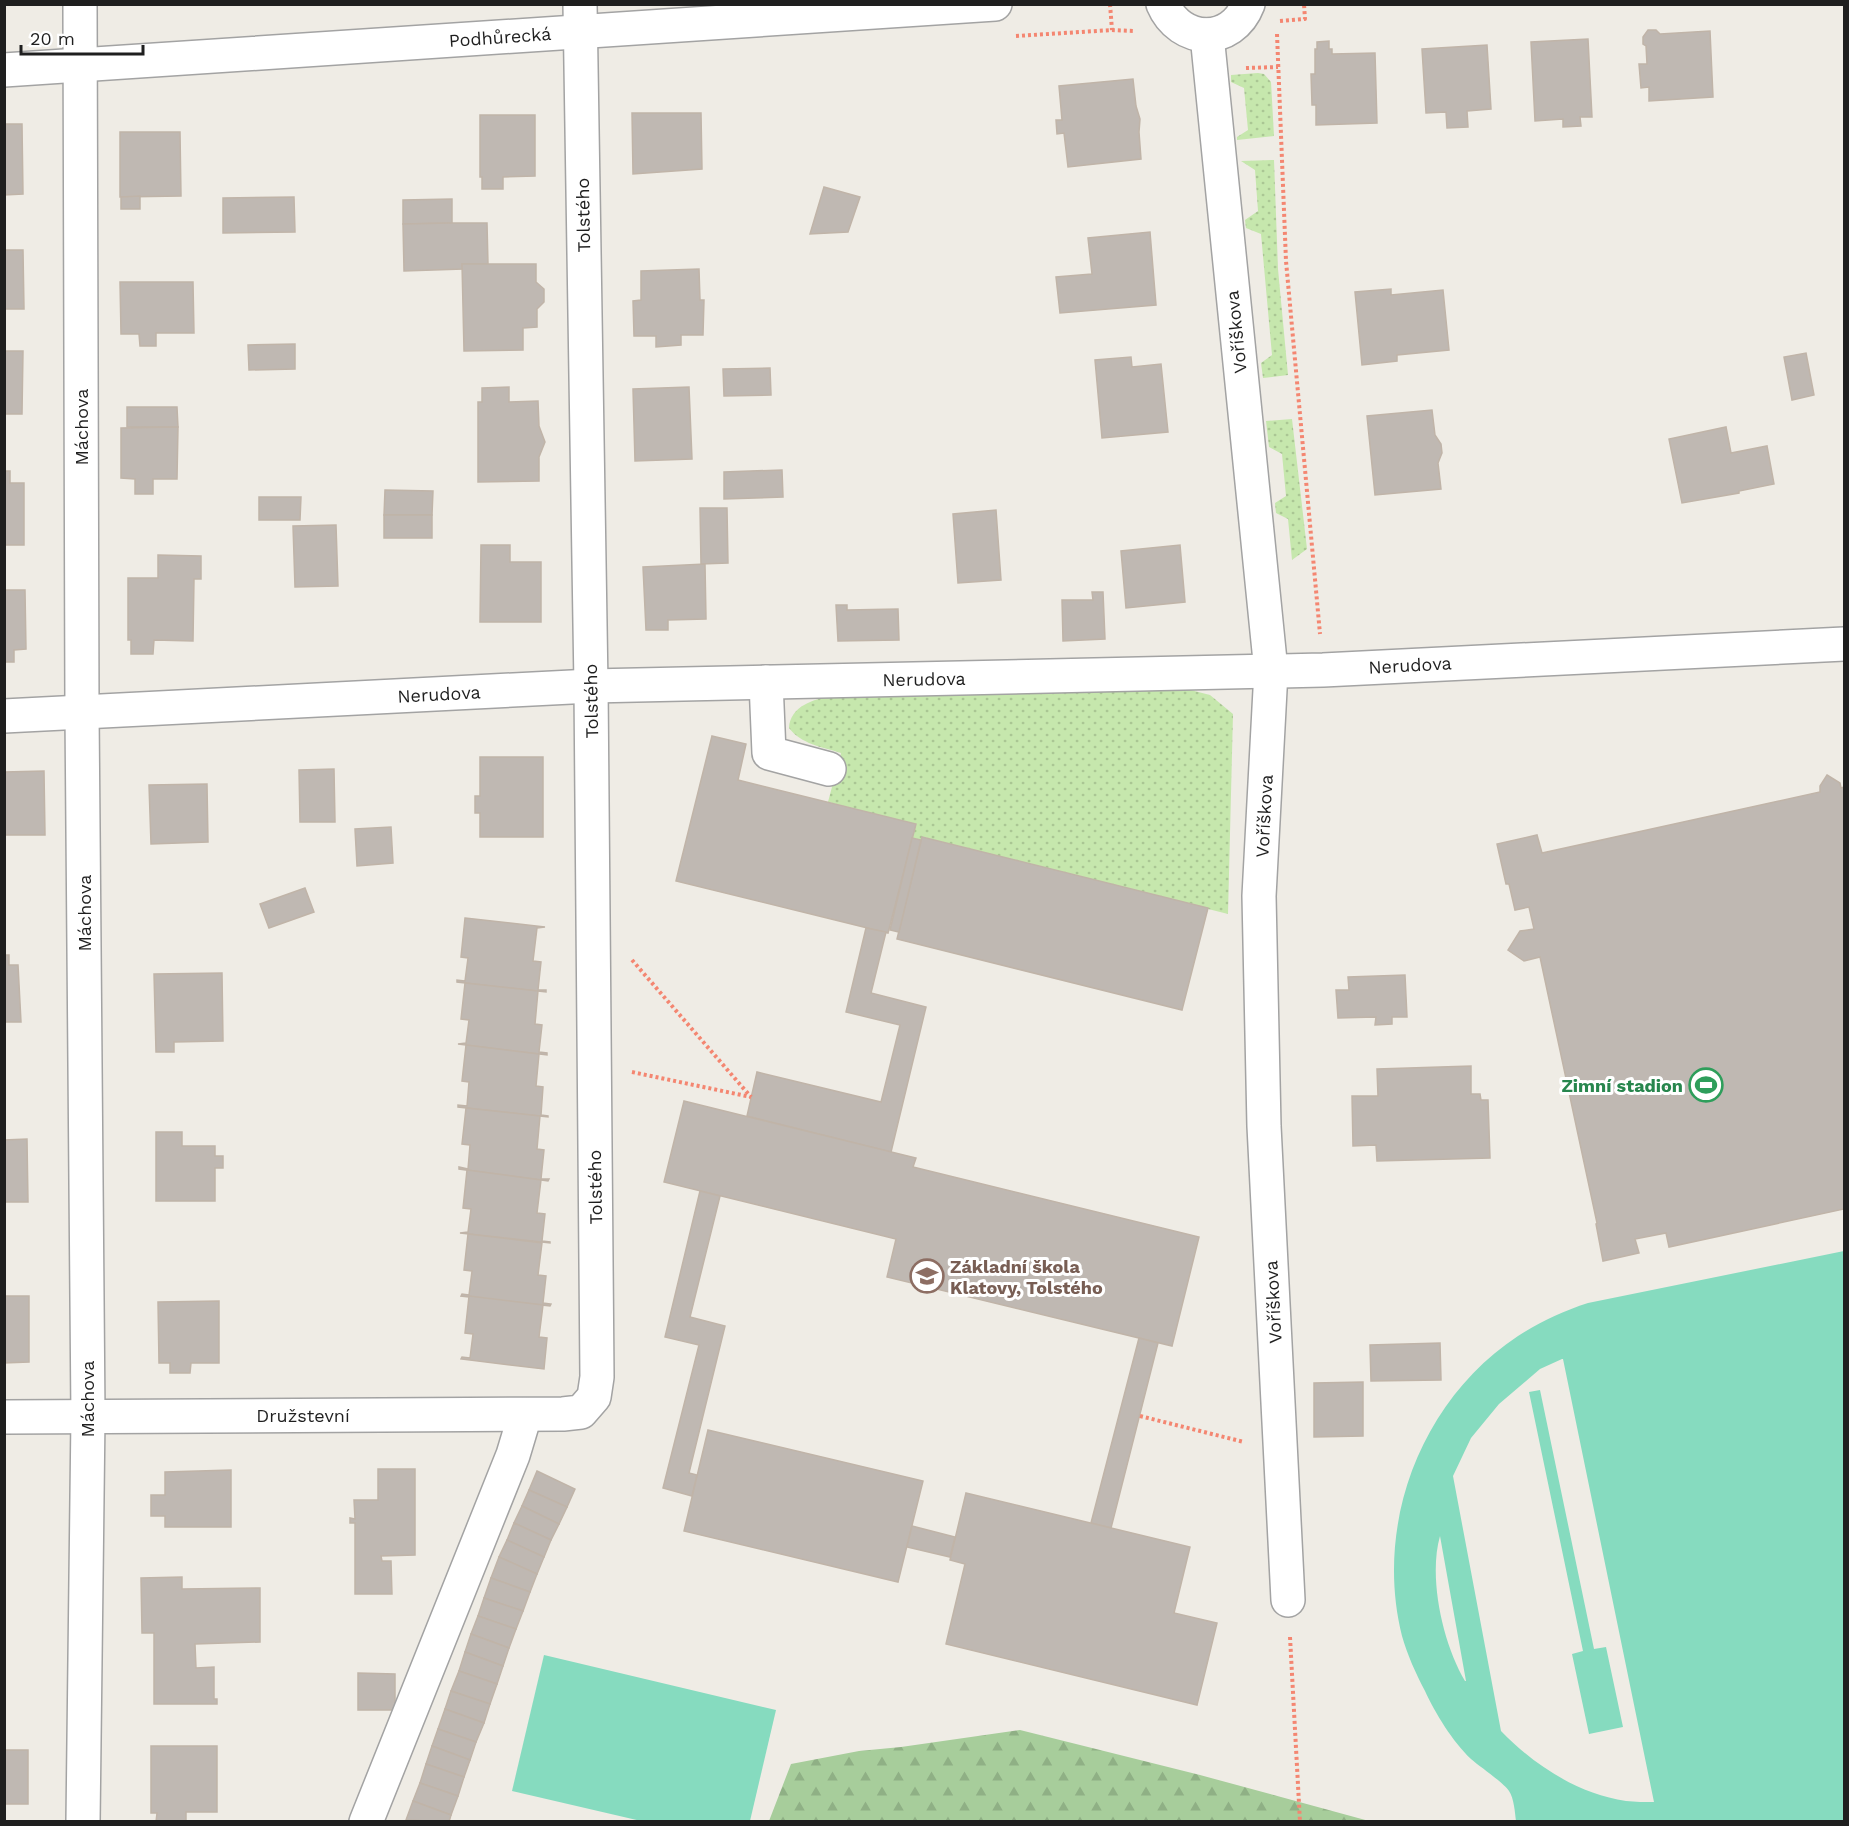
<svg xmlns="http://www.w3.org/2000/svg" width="1849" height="1826" font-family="'Work Sans',sans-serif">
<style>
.grass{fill:url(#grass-dots)}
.forest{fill:url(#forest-firs)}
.pitch{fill:#86dbbf;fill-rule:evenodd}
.building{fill:#bfb8b2;stroke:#c0b4a8;stroke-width:1.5}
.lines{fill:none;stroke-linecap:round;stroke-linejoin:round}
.minor-casing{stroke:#a3a3a3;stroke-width:36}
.path{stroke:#f48671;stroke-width:4;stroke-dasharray:3 3;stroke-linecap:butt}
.minor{stroke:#fff;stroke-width:33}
.labels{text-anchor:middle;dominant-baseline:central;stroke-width:6;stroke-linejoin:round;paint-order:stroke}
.street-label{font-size:18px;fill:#1f1f1f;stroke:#fff}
.leisure-label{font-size:18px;font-weight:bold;fill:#27864d;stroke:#fff;text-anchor:end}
.education-label{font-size:18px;font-weight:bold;fill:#785e54;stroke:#fff;text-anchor:start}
</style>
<defs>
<pattern id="grass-dots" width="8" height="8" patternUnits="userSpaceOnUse" patternTransform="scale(1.5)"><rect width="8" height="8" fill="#c6e7ad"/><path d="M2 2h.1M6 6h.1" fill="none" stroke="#aac694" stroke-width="1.8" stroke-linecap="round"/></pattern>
<pattern id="forest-firs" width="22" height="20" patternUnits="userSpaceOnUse" patternTransform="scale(1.5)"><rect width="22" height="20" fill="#a7cd9b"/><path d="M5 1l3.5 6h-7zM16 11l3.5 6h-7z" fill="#8fb085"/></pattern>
</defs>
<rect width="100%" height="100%" fill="#efece5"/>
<g class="grass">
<polygon points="1258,73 1264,74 1271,82 1274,136 1237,140 1237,137 1248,130 1244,88 1231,82 1231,75"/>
<polygon points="1274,160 1278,269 1288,375 1263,378 1261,363 1272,355 1261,234 1246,228 1245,220 1258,211 1255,170 1241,161"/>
<polygon points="1292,419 1307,549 1292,560 1288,519 1276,513 1275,503 1286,496 1282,454 1269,447 1266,421"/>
<path d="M1175,686L1210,695L1233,714L1228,914L923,837L921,840L912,838L915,824L828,802L841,753C822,747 801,744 789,728C790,706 814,699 832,696Z"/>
</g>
<polygon class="forest" points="1020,1730 1200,1775 1369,1821 769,1821 791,1764 859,1751 901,1747"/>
<g class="pitch">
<path d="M1844,1251V1821H1516C1515,1813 1514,1798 1509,1791C1503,1782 1480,1767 1471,1759C1453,1742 1435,1713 1425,1691C1416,1674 1407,1654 1402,1636C1374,1524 1421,1400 1518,1336C1540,1322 1563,1311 1588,1303ZM1562,1359H1563L1654,1802C1645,1802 1635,1802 1626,1801C1578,1794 1534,1765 1501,1731L1453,1476L1471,1438L1499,1404L1540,1369ZM1440,1536L1466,1681H1465C1443,1644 1428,1578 1440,1536Z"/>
<polygon points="1540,1390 1594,1649 1606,1647 1623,1727 1589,1734 1572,1654 1583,1651 1529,1392"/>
<polygon points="544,1655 776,1710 750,1821 641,1821 512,1791"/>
</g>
<g class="building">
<polygon points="1648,30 1656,30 1660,34 1710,31 1713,97 1649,101 1649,87 1641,88 1639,64 1647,64 1646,46 1643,44 1643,37"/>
<polygon points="1588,39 1592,117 1580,117 1581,126 1563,127 1563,119 1535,121 1531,42"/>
<polygon points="1329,41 1329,49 1332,49 1332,54 1375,53 1377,123 1316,125 1316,105 1312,105 1311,74 1315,74 1315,49 1317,49 1317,42"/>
<polygon points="1487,45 1491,109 1467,111 1468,127 1447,128 1446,112 1426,113 1422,49"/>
<polygon points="1133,79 1136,106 1140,119 1139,132 1141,159 1068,167 1064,133 1057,134 1056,120 1062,120 1059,86"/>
<polygon points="632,113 701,113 702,169 633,174"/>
<polygon points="480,115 535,115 535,176 503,177 503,189 482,189 482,177 480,177"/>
<polygon points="4,124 22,124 23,194 4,195"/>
<polygon points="120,132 180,132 181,196 120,197"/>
<polygon points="824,187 860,197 848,232 810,234"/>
<polygon points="140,196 140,209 121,209 121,197"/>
<polygon points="294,197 295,232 223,233 223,198"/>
<polygon points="452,199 452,223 403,224 403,200"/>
<polygon points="452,223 487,223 488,264 462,264 463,269 404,271 403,224"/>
<polygon points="1150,232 1156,305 1060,313 1056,277 1092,274 1088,238"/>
<polygon points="4,250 23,250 24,309 4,309"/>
<polygon points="462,264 536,264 536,282 544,289 544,302 537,309 537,327 523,328 523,350 464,351"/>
<polygon points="699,269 700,300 704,300 703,335 681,335 681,345 656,347 656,336 634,336 633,301 641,300 641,271"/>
<polygon points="120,282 193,282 194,333 156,333 156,346 140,346 139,334 121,334"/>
<polygon points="1391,289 1391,295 1443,290 1449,350 1397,355 1397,361 1362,365 1355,292"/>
<polygon points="295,344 295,369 249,370 248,345"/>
<polygon points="4,351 23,351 22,414 4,414"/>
<polygon points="1806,353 1814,395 1792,400 1784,357"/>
<polygon points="1131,357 1132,367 1161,364 1168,432 1102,438 1095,360"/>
<polygon points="770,368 771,395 724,396 723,369"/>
<polygon points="509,387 509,402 538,401 539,426 545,442 539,457 539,481 478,482 478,402 482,402 482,388"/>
<polygon points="689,387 692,459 635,461 633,389"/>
<polygon points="127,407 177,407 178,427 127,427"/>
<polygon points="1432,410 1435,435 1441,444 1442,453 1438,463 1441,489 1375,495 1367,416"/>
<polygon points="178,427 177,479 153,479 153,494 135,494 135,479 121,478 121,428"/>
<polygon points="1726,427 1731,453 1767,446 1774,484 1739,491 1739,493 1682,503 1669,439"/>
<polygon points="782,470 783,497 724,499 724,472"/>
<polygon points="4,471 10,471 10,483 24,483 24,545 4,545"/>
<polygon points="385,490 433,491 432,515 384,515"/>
<polygon points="259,497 301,497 300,520 259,520"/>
<polygon points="700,508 727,508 728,563 701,564"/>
<polygon points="996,510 1001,580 958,583 953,514"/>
<rect x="384" y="515" width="48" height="23"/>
<polygon points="336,525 338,586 295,587 293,526"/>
<polygon points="481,545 510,545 510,562 541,562 541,622 480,622"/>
<polygon points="1180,545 1185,602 1126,608 1121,551"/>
<polygon points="158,555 201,556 201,579 194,579 193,641 154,640 153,654 131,654 131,640 128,640 128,578 158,578"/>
<polygon points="705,564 706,619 668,620 668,630 646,630 643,567"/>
<polygon points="4,590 25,590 26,649 14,650 14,662 4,662"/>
<polygon points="1092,592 1103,592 1105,639 1063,641 1062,600 1093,600"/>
<polygon points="836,605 847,605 847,610 898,609 899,640 838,641"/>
<polygon points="712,736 746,744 738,780 916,824 888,933 676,881"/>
<polygon points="480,757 543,757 543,837 480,837 480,813 475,813 475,796 480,796"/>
<polygon points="334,769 335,822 300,822 299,770"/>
<polygon points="44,771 45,835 4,835 4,772"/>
<polygon points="1827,775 1840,783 1841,788 1844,787 1844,1209 1669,1247 1666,1233 1635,1239 1639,1253 1603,1261 1596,1224 1597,1223 1540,957 1524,961 1508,950 1520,931 1534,929 1529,907 1515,910 1509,884 1506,884 1497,844 1537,835 1542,853 1820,792 1820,786"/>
<polygon points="207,784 208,842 151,844 149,785"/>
<polygon points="391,827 393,863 357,866 355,829"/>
<polygon points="922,837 1208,908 1182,1010 897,939"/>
<polygon points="912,838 921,840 899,932 890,930"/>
<polygon points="305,888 314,912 269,928 260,904"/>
<polygon points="465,918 545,927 537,928 533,961 541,962 538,990 546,990 546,992 457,982 457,980 465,981 468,958 461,957"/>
<polygon points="866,928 886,932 871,993 926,1007 891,1152 747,1116 757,1072 881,1102 900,1025 846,1012"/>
<polygon points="4,955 9,955 9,965 18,965 21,1022 4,1022"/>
<polygon points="222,973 223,1041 174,1042 174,1052 156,1052 154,974"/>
<polygon points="1405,975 1407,1017 1392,1017 1392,1024 1375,1025 1376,1017 1338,1018 1336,990 1349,990 1348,977"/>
<polygon points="465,983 538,991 535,1024 542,1025 539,1052 547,1053 547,1055 458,1044 466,1043 469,1020 461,1019"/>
<polygon points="466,1045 539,1054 536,1086 543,1087 541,1115 548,1116 548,1117 458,1107 458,1105 467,1106 469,1082 462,1081"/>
<polygon points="1471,1066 1471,1094 1480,1094 1481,1100 1488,1100 1490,1158 1377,1161 1376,1145 1353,1146 1352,1096 1378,1096 1377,1069"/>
<polygon points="684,1101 916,1158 913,1167 1199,1237 1172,1346 887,1277 896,1239 664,1182"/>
<polygon points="466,1108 540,1116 537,1149 544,1150 541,1179 549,1179 548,1181 459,1169 459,1167 468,1169 470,1145 462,1144"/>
<polygon points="156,1132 182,1132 182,1146 215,1146 215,1156 223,1156 223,1168 215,1168 215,1201 156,1201"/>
<polygon points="27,1139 28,1202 4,1202 4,1140"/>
<polygon points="467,1170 541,1180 537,1213 545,1214 542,1241 550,1242 550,1243 460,1233 468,1232 471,1209 463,1208"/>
<polygon points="700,1191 720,1196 690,1317 725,1326 689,1473 697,1475 692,1496 663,1488 699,1345 665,1337"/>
<polygon points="468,1234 542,1243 538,1275 546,1276 543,1303 551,1304 550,1306 461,1296 462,1294 469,1295 472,1271 464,1270"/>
<polygon points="4,1296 29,1296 29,1362 4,1363"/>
<polygon points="469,1296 543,1305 539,1337 547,1338 544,1369 461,1359 462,1357 470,1358 473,1334 465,1333"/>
<polygon points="219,1301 219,1363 191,1363 190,1373 170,1373 170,1363 159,1363 158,1302"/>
<polygon points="1139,1338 1158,1343 1111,1528 1091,1523"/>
<polygon points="1440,1343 1441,1380 1371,1381 1370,1345"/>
<polygon points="1363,1382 1363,1436 1314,1437 1314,1383"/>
<polygon points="708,1430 923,1481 898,1582 684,1531"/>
<polygon points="378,1469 415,1469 415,1555 381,1556 382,1561 391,1561 392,1594 355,1594 355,1523 350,1523 350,1518 355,1519 354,1500 378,1500"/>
<polygon points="231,1470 231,1527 165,1527 165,1516 151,1516 151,1495 165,1495 165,1472"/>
<polygon points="537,1471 575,1489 567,1507 529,1490"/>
<polygon points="529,1490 567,1507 559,1524 522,1506"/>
<polygon points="966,1493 1190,1547 1174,1613 1217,1623 1197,1705 946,1644 965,1564 950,1560"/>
<polygon points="522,1506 559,1524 551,1540 514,1523"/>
<polygon points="514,1523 551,1540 544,1557 507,1540"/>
<polygon points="912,1526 955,1537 950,1557 907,1547"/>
<polygon points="507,1540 544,1557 537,1574 499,1557"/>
<polygon points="499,1557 537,1574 530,1592 491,1578"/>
<polygon points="182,1577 182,1589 260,1588 260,1642 195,1644 196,1668 214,1667 214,1699 217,1699 217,1704 154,1704 154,1633 142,1633 141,1578"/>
<polygon points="491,1578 530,1592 523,1611 484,1598"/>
<polygon points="484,1598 523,1611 516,1629 478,1616"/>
<polygon points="478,1616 516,1629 509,1648 471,1634"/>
<polygon points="471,1634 509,1648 503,1666 465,1652"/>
<polygon points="465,1652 503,1666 497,1684 459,1671"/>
<polygon points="459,1671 497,1684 490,1704 451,1691"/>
<polygon points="358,1673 395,1674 395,1710 358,1710"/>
<polygon points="451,1691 490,1704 484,1723 445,1709"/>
<polygon points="445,1709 484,1723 476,1742 438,1729"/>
<polygon points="438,1729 476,1742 470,1760 432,1746"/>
<polygon points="151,1746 217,1746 217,1812 186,1812 186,1822 156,1822 157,1813 151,1813"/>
<polygon points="432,1746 470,1760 464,1777 426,1764"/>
<rect x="4" y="1750" width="24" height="54"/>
<polygon points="426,1764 464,1777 458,1796 420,1783"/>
<polygon points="420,1783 458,1796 451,1815 413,1801"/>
<polygon points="413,1801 451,1815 449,1822 406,1820"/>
</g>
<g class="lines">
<defs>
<g id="minor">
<polyline points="80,4 82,712 88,1416 83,1822"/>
<path d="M1163,4C1180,44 1232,46 1248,4"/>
<polyline points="1207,35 1271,671 1259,896 1264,1126 1288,1600"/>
<polyline points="4,70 995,4"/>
<polyline points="766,682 769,753 829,769"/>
<polyline points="4,716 591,686 1323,670 1844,644"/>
<polyline points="4,1417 563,1414 581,1412 594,1397 597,1377 591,686 580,4"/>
<polyline points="366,1822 513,1455 525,1415"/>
</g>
</defs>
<use href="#minor" class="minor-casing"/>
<g class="path">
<polyline points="1110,4 1112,30"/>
<polyline points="1280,21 1305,19 1304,4"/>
<polyline points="1277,34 1286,261 1320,634"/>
<polyline points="1016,36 1112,30 1134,31"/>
<polyline points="1246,68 1278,67"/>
<polyline points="632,960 751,1097"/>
<polyline points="632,1072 751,1097"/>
<polyline points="1140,1416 1244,1442"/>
<polyline points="1290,1637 1300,1822"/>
</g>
<use href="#minor" class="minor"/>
</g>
<defs>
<symbol id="stadium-ring" viewBox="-11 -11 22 22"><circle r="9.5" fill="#fff" stroke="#2e9e5b" stroke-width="1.5"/><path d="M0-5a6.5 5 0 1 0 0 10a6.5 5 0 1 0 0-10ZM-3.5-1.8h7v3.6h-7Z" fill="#2e9e5b"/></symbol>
<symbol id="school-ring" viewBox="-11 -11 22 22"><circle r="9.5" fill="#fff" stroke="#8d6e63" stroke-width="1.5"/><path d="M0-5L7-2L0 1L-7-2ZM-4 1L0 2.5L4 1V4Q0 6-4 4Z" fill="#8d6e63"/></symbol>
</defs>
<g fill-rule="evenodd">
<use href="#stadium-ring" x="1687" y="1066" width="38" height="38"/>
<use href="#school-ring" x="908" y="1257" width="38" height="38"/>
</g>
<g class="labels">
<g class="street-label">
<text transform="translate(500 37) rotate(-4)">Podhůrecká</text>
<text transform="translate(583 215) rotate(-91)">Tolstého</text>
<text transform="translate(1236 332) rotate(-96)">Voříškova</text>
<text transform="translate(81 427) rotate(-90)">Máchova</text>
<text transform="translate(1410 665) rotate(-3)">Nerudova</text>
<text transform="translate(924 679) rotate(-1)">Nerudova</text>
<text transform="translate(439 694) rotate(-3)">Nerudova</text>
<text transform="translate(591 701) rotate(-91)">Tolstého</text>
<text transform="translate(1264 816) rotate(-87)">Voříškova</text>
<text transform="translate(84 913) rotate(-90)">Máchova</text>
<text transform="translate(595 1187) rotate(-91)">Tolstého</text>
<text transform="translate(1273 1302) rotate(-93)">Voříškova</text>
<text transform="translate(87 1399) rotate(-90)">Máchova</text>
<text x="303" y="1415">Družstevní</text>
</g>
<g class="leisure-label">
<text x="1683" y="1085">Zimní stadion</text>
</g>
<g class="education-label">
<text x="950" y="1266">Základní škola<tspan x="950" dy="21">Klatovy, Tolstého</tspan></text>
</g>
</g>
<rect width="1849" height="1826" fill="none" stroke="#1f1f1f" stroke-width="12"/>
<path d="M21 45v9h122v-9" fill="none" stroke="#1f1f1f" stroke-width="3"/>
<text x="30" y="45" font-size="18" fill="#1f1f1f" stroke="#ffffff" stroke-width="4.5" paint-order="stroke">20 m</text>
</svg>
